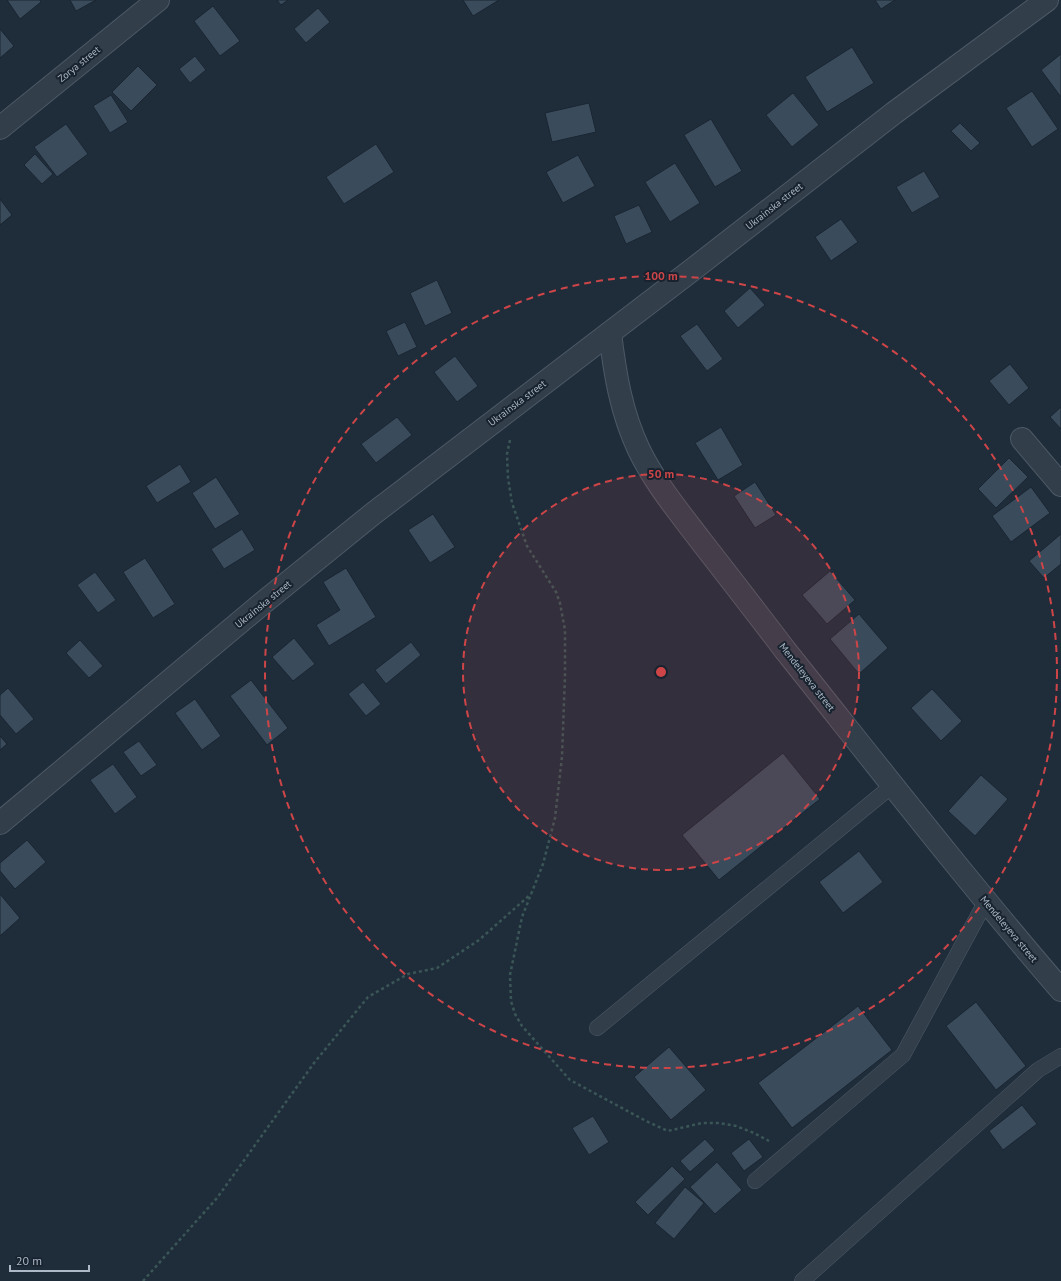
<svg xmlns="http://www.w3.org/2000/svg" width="1061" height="1281" font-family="'PT Sans',sans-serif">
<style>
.building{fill:#3a4b5b;stroke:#1a2531}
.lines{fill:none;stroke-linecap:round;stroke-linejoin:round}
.service-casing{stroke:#4d5965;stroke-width:16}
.minor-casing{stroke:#4d5965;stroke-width:24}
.path{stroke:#3b5656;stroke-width:2.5;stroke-dasharray:3 3;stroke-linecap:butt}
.service{stroke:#333e4b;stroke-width:15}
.minor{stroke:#333e4b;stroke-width:22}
.ring{fill:none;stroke:#ce4548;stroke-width:2;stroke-dasharray:7 5}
.labels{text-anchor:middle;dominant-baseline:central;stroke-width:4;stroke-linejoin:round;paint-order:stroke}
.street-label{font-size:10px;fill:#adb9c7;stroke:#18232f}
.centre{fill:#ce4548;stroke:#18232f;stroke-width:2}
.ring-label{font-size:12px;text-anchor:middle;font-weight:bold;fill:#ce4548;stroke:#18232f;stroke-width:4;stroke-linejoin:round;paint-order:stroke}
</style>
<rect width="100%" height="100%" fill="#1f2d3b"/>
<g class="building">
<polygon points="7,0 40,0 41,2 20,19"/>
<polygon points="70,0 96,0 76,11"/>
<polygon points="277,0 288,0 281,5"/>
<polygon points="463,0 499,0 473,16"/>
<polygon points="875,0 895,0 881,9"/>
<polygon points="213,6 240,41 220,56 194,21"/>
<polygon points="318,8 330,22 306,43 294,29"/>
<polygon points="0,29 14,46 0,58"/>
<polygon points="852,47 874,83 827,112 805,77"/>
<polygon points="1061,54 1061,97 1041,70"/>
<polygon points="195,56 206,70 190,83 179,69"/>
<polygon points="138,66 157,85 131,111 112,92"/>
<polygon points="1032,91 1058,129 1032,147 1006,108"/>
<polygon points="793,93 819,125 792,147 766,115"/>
<polygon points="111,95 128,122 110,133 93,106"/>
<polygon points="589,103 596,132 552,142 545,113"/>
<polygon points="711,119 742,171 715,187 684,135"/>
<polygon points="960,123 980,143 971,151 951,131"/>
<polygon points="66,124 88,154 57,177 34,147"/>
<polygon points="376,144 394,172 344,204 326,177"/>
<polygon points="35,154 53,174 42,184 24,165"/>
<polygon points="578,155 595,186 563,203 546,172"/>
<polygon points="675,163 700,203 670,222 645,182"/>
<polygon points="924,171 940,197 912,213 896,187"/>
<polygon points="0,199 12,215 0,225"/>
<polygon points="639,205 652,232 626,244 614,216"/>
<polygon points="841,219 858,242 831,261 815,237"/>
<polygon points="437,280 452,313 425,326 410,293"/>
<polygon points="750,288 765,305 738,328 724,311"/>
<polygon points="405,322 417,347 398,356 386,331"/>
<polygon points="697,324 723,359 707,371 680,336"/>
<polygon points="455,356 478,386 457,402 434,372"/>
<polygon points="1010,364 1029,388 1009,405 989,381"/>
<polygon points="1061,407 1061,429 1050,417"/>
<polygon points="397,417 412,435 376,463 361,444"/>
<polygon points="721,427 743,465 718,480 695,443"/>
<polygon points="1009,458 1028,477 996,508 978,489"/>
<polygon points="180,464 191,482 157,503 146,486"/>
<polygon points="216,477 240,514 215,529 192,493"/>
<polygon points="755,482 776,515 755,528 734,496"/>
<polygon points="1031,487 1050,513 1011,542 992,516"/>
<polygon points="433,514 455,547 430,563 408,530"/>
<polygon points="242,529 255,550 224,569 211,549"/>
<polygon points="1061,534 1061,564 1044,578 1029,561"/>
<polygon points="145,558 175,604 153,618 123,572"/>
<polygon points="346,568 376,617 329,646 316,625 340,610 323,582"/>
<polygon points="830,571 855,600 827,624 802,595"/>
<polygon points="95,572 116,600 98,613 77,585"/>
<polygon points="859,614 888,648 859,674 830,639"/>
<polygon points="294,638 315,664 293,681 272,657"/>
<polygon points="80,640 103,666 89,678 66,653"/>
<polygon points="411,642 421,655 386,684 375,670"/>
<polygon points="251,680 288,728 267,745 230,696"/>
<polygon points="363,682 381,704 366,716 348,694"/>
<polygon points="8,688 34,719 16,734 0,715 0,695"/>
<polygon points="932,689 962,721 941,741 911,708"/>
<polygon points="195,699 221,736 202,750 175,713"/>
<polygon points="0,736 7,744 0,750"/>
<polygon points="139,741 157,765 141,776 123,752"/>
<polygon points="783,753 820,799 719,880 682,835"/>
<polygon points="113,764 137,797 115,814 90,780"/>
<polygon points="981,775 1008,799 975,836 948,811"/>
<polygon points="27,840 46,862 15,889 0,871 0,863"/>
<polygon points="859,851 883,882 843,913 819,882"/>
<polygon points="0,894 20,918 0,936"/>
<polygon points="976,1002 1026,1066 996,1090 946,1026"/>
<polygon points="858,1006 892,1050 792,1128 758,1083"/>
<polygon points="669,1047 706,1090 671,1120 634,1077"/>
<polygon points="1022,1105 1037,1124 1003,1150 989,1131"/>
<polygon points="593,1116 609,1142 589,1155 572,1128"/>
<polygon points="705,1139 715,1150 690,1172 680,1161"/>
<polygon points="749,1139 763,1157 744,1171 731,1153"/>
<polygon points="717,1162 742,1190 715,1214 690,1187"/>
<polygon points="672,1166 685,1179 648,1215 635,1202"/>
<polygon points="685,1187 704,1203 674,1239 655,1223"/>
</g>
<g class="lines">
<defs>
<g id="service">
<polyline points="597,1028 893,785"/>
<polyline points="755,1181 903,1055 986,901"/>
<polyline points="802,1281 1038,1070 1061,1056"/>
</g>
<g id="minor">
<polyline points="0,128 158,0"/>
<path d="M610,333C615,374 621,412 639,450C655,483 679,512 701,541C729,577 757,613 785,650C876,764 966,880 1061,990"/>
<polyline points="1022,439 1061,485"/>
<polyline points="0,823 264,602 374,513 692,270 894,113 1047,0"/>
</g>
</defs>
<use href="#service" class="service-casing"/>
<use href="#minor" class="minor-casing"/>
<g class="path">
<polyline points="510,440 507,454 508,478 512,503 527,546 556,592 560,603 565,630 565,675 562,757 555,818 543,864 522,917 510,975 511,1001 515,1014 522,1026 570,1080 646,1121 668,1131 702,1123 719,1123 736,1126 754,1133 769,1141"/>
<polyline points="143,1281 217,1198 314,1063 368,997 408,974 437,968 479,940 531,894"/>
</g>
<use href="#service" class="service"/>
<use href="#minor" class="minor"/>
</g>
<circle cx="661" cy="672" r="198" fill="#ce4548" fill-opacity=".12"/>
<g class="ring">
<circle cx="661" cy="672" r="198"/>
<circle cx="661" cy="672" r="396"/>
</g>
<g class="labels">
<g class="street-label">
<text transform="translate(79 64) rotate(-39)">Zorya street</text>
<text transform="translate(774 206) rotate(-38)">Ukrainska street</text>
<text transform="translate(517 403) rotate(-37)">Ukrainska street</text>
<text transform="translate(263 604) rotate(-39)">Ukrainska street</text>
<text transform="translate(807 677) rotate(52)">Mendeleyeva street</text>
<text transform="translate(1009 929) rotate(50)">Mendeleyeva street</text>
</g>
</g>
<circle cx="661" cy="672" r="6" class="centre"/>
<g class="ring-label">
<text x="661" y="280">100 m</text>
<text x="661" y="478">50 m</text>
</g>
<path d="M10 1265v6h79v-6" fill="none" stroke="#adb9c7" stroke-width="2"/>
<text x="16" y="1265" font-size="12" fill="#adb9c7" stroke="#18232f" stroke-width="3" paint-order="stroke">20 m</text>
</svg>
